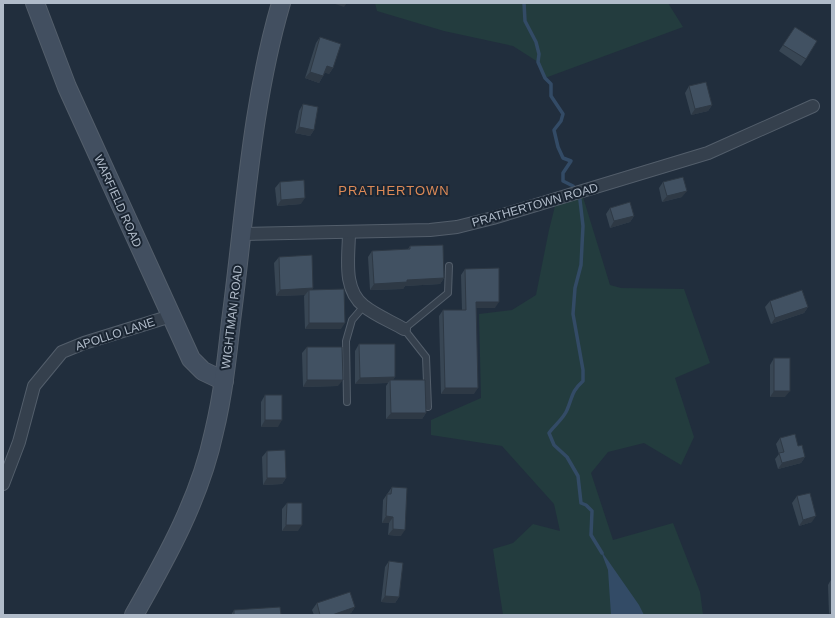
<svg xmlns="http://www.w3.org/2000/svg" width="835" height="618" font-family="Arial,sans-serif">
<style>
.green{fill:#233c3e}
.water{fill:#334b66}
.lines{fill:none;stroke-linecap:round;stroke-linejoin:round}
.stream{stroke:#334b66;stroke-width:3.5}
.lane-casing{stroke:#535e6b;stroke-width:8}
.street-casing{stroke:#535e6b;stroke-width:14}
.secondary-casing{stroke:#535e6b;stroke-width:20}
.lane{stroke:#35404d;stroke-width:6}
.street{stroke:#35404d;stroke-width:12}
.secondary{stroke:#424f60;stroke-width:18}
.wall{fill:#384654}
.shaded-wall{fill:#2e3945}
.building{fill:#415162;stroke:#2e3945}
.labels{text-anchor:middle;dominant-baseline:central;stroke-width:4;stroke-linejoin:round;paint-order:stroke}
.street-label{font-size:12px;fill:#b0bbc9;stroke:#1a2532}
.neighbourhood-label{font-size:13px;letter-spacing:1px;fill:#dd8a57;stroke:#1a2532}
</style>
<rect width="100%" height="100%" fill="#212e3d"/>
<g class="green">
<polygon points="375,3 668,3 683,27 545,78 538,62 513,46 444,31 377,11"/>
<polygon points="583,197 610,285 621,288 684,289 710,363 675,378 694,437 681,465 644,443 608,452 591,473 613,540 673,523 700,592 703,615 503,615 493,549 513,543 533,524 560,531 554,504 502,446 431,435 431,420 481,398 479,314 512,310 536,295 549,230 555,206"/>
</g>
<polygon class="water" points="600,549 639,605 644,615 611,615 608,570"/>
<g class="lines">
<g class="stream">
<polyline points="524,3 525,21 536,42 539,54 538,62 545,78 551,84 551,96 563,114 561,121 554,130 558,147 563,158 571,161 563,173 563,181 573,186 575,189"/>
<path d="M580,200L583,226L581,265L575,288L573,314L583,370V381C571,392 573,396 567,410C564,418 554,426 549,433L554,445L567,457L578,476L581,503L586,505L592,511L591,535L602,553"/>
</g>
<defs>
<g id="lane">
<polyline points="347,402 346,341 352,320 364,306"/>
<polyline points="428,407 426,357 404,329 448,293 449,266"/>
</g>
<g id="street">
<path d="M349,232C349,256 342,289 364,306C375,315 392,322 404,329"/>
<polyline points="242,234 430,230 457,227 493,218 708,153 813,106"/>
<polyline points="3,484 19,442 34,386 62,352 84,343 171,316"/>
</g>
<g id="secondary">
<polyline points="35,3 67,87 191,359 203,371 224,381"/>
<path d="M134,615C167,557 200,498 214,432C223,395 227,358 231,321C245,216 251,105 281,3"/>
</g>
</defs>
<use href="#lane" class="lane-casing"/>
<use href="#street" class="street-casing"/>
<use href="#secondary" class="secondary-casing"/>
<use href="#lane" class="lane"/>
<use href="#street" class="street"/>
<use href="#secondary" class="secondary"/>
</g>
<g class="wall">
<polygon points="795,27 806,59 801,66 779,51"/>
<polygon points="320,37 333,68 329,74 325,72 323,76 319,83 305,78 316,43"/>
<polygon points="689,86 712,105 708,111 691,115 685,93"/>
<polygon points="303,104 314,130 310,136 295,133 299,111"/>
<polygon points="280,182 301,204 277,206 275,188"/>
<polygon points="663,182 682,197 662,202 659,188"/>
<polygon points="610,208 634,216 630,222 610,228 606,214"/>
<polygon points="410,246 444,278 440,284 405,286 403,289 370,290 368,257 372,251 408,249"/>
<polygon points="279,257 313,288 312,290 341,329 305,329 304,296 305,295 276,296 274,263"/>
<polygon points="465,269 495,308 476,308 474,394 441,394 439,316 443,310 462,310 461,275"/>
<polygon points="770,301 808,307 804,313 771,324 765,307"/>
<polygon points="359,344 395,377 393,380 426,413 422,419 386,419 386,386 388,383 355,384 355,351"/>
<polygon points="307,347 338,386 303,387 302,353"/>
<polygon points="774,358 785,397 770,397 770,365"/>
<polygon points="265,395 278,427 261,427 261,402"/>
<polygon points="780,438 805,457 801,463 778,469 775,459 779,454 776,444"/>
<polygon points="267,451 286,478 282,484 263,485 262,457"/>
<polygon points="392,487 401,536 388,535 389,523 382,523 383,500"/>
<polygon points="797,496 812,522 799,526 792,503"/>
<polygon points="287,503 298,531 282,531 282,509"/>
<polygon points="389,561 399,597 395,603 381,602 385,567"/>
<polygon points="832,578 832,614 829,614 828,585"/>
<polygon points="317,603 355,607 351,613 346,615 314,615 312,610"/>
<polygon points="234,610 281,615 231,615"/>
</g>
<g class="shaded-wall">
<polygon points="332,3 347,3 344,7"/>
<polygon points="327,66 333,68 329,74 322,72"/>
<polygon points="310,72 323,76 319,83 305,78"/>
<polygon points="712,105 708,111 691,115 695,109"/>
<polygon points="299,127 314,130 310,136 295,133"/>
<polygon points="687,191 682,197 662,202 667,196"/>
<polygon points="305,198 301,204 277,206 281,200"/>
<polygon points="634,216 630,222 610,228 614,221"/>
<polygon points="444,278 440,284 405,286 403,289 370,290 374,284 407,280"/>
<polygon points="313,288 309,295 309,290 305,295 276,296 280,290"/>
<polygon points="476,302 499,302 495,308 472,308"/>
<polygon points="808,307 804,313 771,324 775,318"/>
<polygon points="309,323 345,323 341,329 305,329"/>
<polygon points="395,377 391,383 390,380 388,383 355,384 360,378"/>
<polygon points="307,380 343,380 338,386 303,387"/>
<polygon points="445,388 478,388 474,394 441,394"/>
<polygon points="774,391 790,391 785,397 770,397"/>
<polygon points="391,413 426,413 422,419 386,419"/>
<polygon points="265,420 282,420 278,427 261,427"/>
<polygon points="805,457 801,463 778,469 782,463"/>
<polygon points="267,478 286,478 282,484 263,485"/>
<polygon points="386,516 393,517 389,523 382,523"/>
<polygon points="816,516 812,522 799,526 803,520"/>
<polygon points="286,525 302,525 298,531 282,531"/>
<polygon points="393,529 405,530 401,536 388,535"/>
<polygon points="385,596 399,597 395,603 381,602"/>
<polygon points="355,607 351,613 346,615 332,615"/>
<polygon points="832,609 832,614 829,614"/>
</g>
<g class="building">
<polygon points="795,27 817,41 806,59 783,45"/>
<polygon points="320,37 341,44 333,68 327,66 323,76 310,72"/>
<polygon points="706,82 712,105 695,109 689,86"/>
<polygon points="303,104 318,107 314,130 299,127"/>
<polygon points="683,177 687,191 667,196 663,182"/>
<polygon points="304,180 305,198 281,200 280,182"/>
<polygon points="630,202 634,216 614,221 610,208"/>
<polygon points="443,245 444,278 407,280 407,282 374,284 372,251 410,249 410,246"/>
<polygon points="312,255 313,288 280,290 279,257"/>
<polygon points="499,268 499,302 476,302 478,388 445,388 443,310 466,310 465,269"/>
<polygon points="344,289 345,323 309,323 309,290"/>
<polygon points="802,290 808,307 775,318 770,301"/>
<polygon points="359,344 395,344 395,377 360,378"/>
<polygon points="307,347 342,347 343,380 307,380"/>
<rect x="774" y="358" width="16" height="33"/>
<polygon points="390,380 425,380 426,413 391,413"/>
<rect x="265" y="395" width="17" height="25"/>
<polygon points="795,434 798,446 802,445 805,457 782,463 779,453 784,452 780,438"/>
<polygon points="285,450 286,478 267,478 267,451"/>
<polygon points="392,487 407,488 405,530 393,529 393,517 386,516 387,494 391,494"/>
<polygon points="810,493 816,516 803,520 797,496"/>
<polygon points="287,503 302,503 302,525 286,525"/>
<polygon points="389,561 403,563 399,597 385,596"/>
<polygon points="350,592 355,607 332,615 320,615 317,603"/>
<polygon points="280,607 281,615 234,615 234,610"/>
</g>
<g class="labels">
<g class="street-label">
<text transform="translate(118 201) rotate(66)">WARFIELD ROAD</text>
<text transform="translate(535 205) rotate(-16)">PRATHERTOWN ROAD</text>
<text transform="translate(232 317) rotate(-83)">WIGHTMAN ROAD</text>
<text transform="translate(115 334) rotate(-18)">APOLLO LANE</text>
</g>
<g class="neighbourhood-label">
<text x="394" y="190">PRATHERTOWN</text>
</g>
</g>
<rect width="835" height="618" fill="none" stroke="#b0bbc9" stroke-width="8"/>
</svg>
